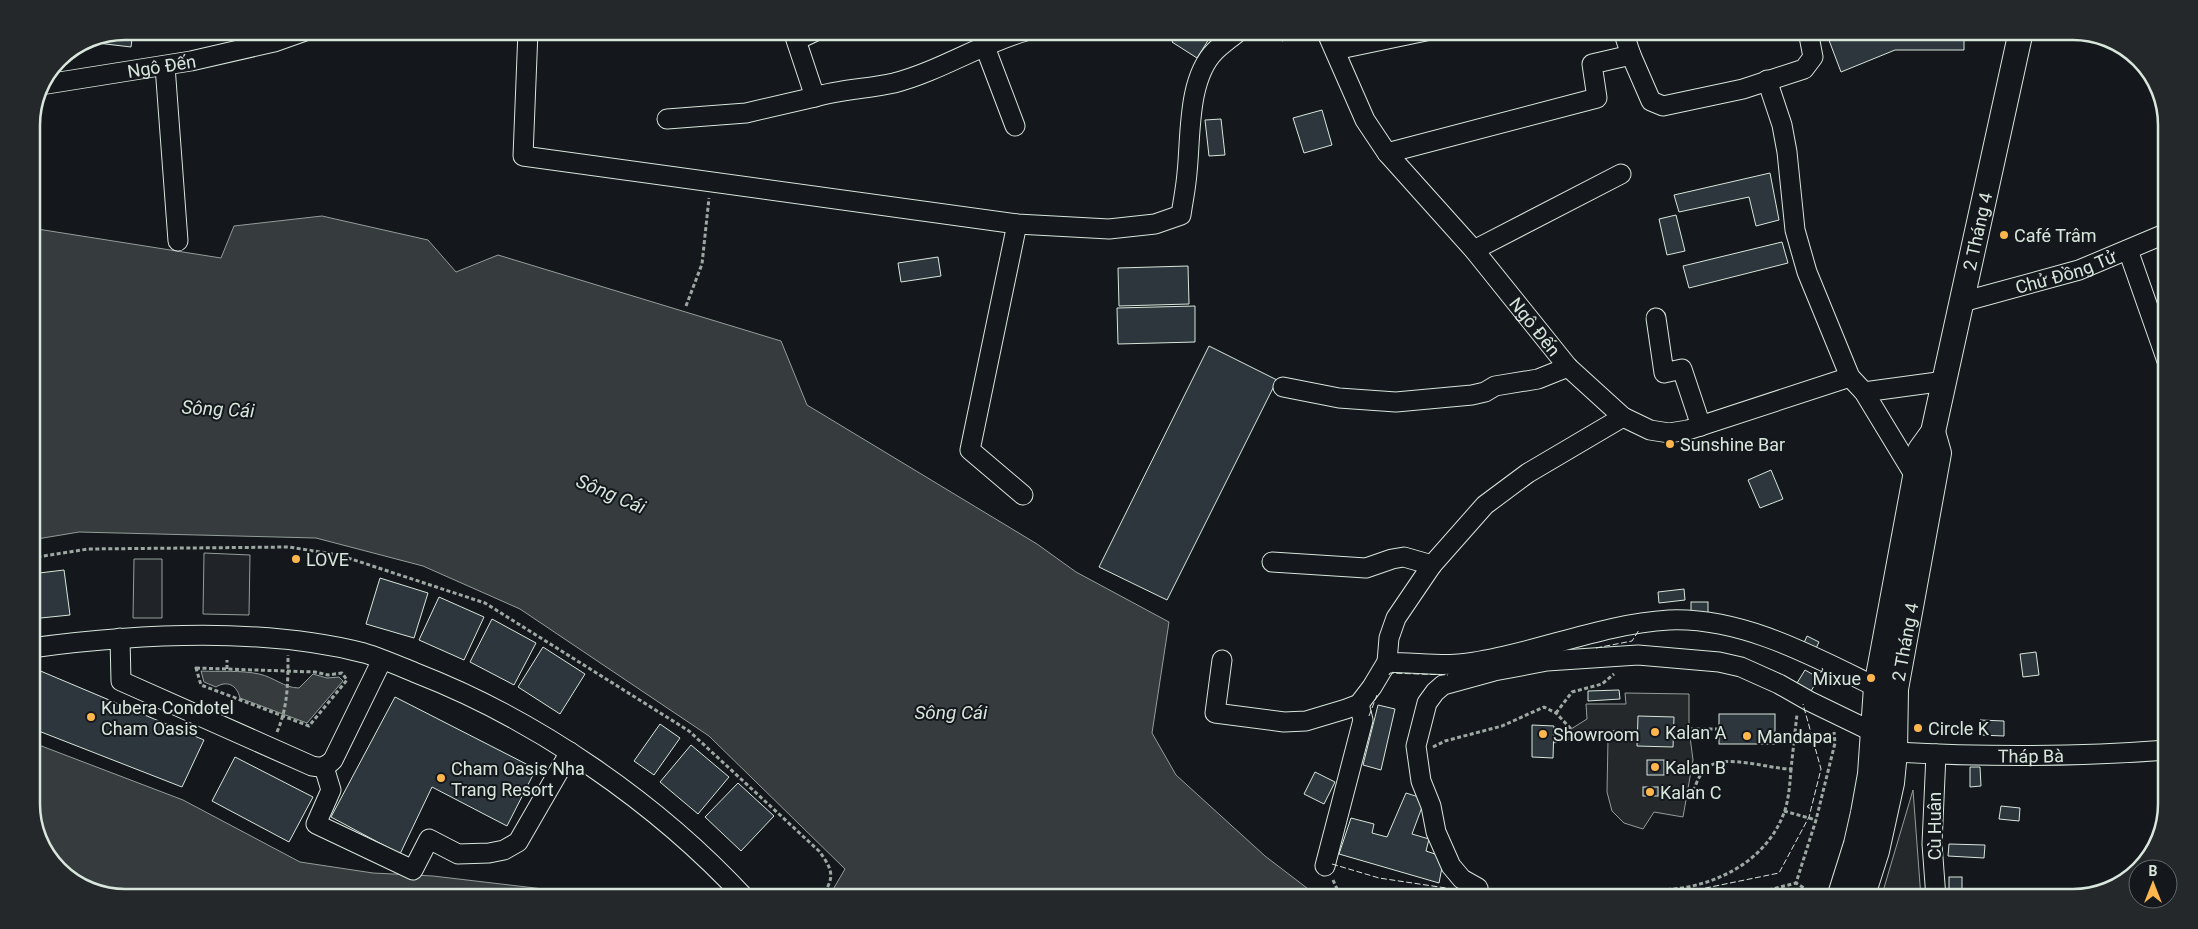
<svg xmlns="http://www.w3.org/2000/svg" width="2198" height="929" font-family="Roboto,sans-serif">
<style>
.green{fill:#202428;stroke:#939e99}
.parking{fill:#24282b;stroke:#939e99}
.water{fill:#363b3e;stroke:#939e99}
.building{fill:#2c363c;stroke:#d8e6dc}
.lines{fill:none;stroke-linecap:round;stroke-linejoin:round}
.minor-casing{stroke:#d8e6dc;stroke-width:21}
.major-casing{stroke:#d8e6dc;stroke-width:26}
.path{stroke:#9da8a2;stroke-width:3;stroke-dasharray:4 2.5;stroke-linecap:butt}
.minor{stroke:#14181c;stroke-width:19}
.major{stroke:#14181c;stroke-width:24}
.fence{stroke:#d8e6dc;stroke-width:1;stroke-dasharray:6 2.5;stroke-linecap:butt}
.poi-dot{fill:#ffb74d;stroke:#14181c;stroke-width:2}
.labels{text-anchor:middle;dominant-baseline:central;stroke-width:4;stroke-linejoin:round;paint-order:stroke}
.street-label{font-size:18px;fill:#d8e6dc;stroke:#14181c}
.poi-label{font-size:18px;fill:#d8e6dc;stroke:#14181c;text-anchor:start}
.water-label{font-size:19px;font-style:italic;fill:#d8e6dc;stroke:#14181c}
.rim{fill:none;stroke:#d8e6dc;stroke-width:2.5}
</style>
<rect width="100%" height="100%" fill="#14181c"/>
<g class="green">
<polygon points="204,553 250,555 249,615 203,614"/>
<polygon points="134,559 162,559 162,618 133,618"/>
</g>
<g class="parking">
<polygon points="1625,693 1689,694 1689,729 1693,760 1683,817 1654,812 1643,829 1624,823 1612,811 1607,792 1608,739 1570,738 1571,729 1587,719 1586,704 1626,704"/>
<polygon points="1913,790 1921,898 1881,898"/>
</g>
<g class="water">
<polygon points="322,216 428,240 456,272 498,255 781,341 807,405 1037,544 1076,572 1169,622 1152,733 1176,775 1265,856 1320,898 828,898 845,869 709,736 520,609 423,566 316,538 79,532 31,540 31,228 221,258 234,226"/>
<path d="M201,671C220,672 241,670 259,674C274,677 284,688 299,688L313,674L327,678L339,677L343,681L307,723L240,698C237,685 227,680 216,687L204,682Z"/>
<polygon points="31,742 183,800 300,862 373,873 433,876 620,898 125,898 89,891 50,861 31,811"/>
</g>
<g class="building">
<polygon points="125,31 133,31 131,47 97,43 97,37"/>
<polygon points="1179,31 1214,31 1197,58 1172,42"/>
<polygon points="1279,31 1309,31 1282,41"/>
<polygon points="1838,31 1964,31 1964,50 1895,50 1841,72 1827,35"/>
<polygon points="1322,110 1332,145 1304,153 1293,118"/>
<polygon points="1221,119 1225,155 1209,156 1205,120"/>
<polygon points="1770,173 1779,220 1756,226 1749,197 1679,212 1674,195"/>
<polygon points="1676,215 1685,251 1667,255 1659,219"/>
<polygon points="1782,242 1788,263 1689,288 1683,266"/>
<polygon points="938,257 941,276 901,282 898,263"/>
<polygon points="1188,266 1189,304 1119,306 1118,268"/>
<polygon points="1195,306 1195,342 1118,344 1117,308"/>
<polygon points="1209,346 1277,380 1167,600 1099,567"/>
<polygon points="1771,470 1783,499 1760,508 1748,480"/>
<polygon points="64,570 70,615 31,619 31,574"/>
<polygon points="380,578 428,593 414,638 366,624"/>
<polygon points="1684,589 1685,600 1659,603 1658,592"/>
<polygon points="439,597 484,617 464,660 419,640"/>
<rect x="1691" y="602" width="17" height="23"/>
<polygon points="492,619 536,643 514,685 470,662"/>
<polygon points="1807,636 1819,642 1812,657 1800,652"/>
<polygon points="543,647 585,674 560,714 518,687"/>
<polygon points="2036,652 2039,675 2023,677 2020,654"/>
<polygon points="31,667 204,740 182,787 31,728"/>
<polygon points="1805,670 1819,678 1811,691 1797,683"/>
<polygon points="1619,690 1620,699 1588,701 1588,691"/>
<polygon points="395,697 536,769 507,826 432,787 400,854 331,817"/>
<polygon points="1378,705 1395,709 1381,770 1363,765"/>
<rect x="1719" y="714" width="56" height="30"/>
<polygon points="1638,716 1674,717 1673,747 1637,746"/>
<polygon points="1980,720 2004,721 2004,736 1980,735"/>
<polygon points="660,724 680,738 654,775 634,761"/>
<polygon points="1532,725 1554,726 1553,758 1532,757"/>
<rect x="1613" y="731" width="10" height="8"/>
<polygon points="691,745 729,777 698,814 660,782"/>
<polygon points="235,757 313,797 289,842 212,801"/>
<rect x="1647" y="760" width="17" height="15"/>
<polygon points="1970,767 1980,767 1981,786 1970,787"/>
<polygon points="1315,772 1335,782 1324,804 1304,794"/>
<polygon points="738,783 774,816 741,851 705,817"/>
<rect x="1643" y="787" width="15" height="9"/>
<polygon points="1406,793 1425,799 1412,834 1429,839 1426,851 1444,857 1439,883 1339,854 1351,818 1374,824 1372,833 1387,837"/>
<polygon points="2001,806 2020,808 2019,821 1999,819"/>
<polygon points="1949,844 1985,845 1984,858 1948,856"/>
<rect x="1949" y="877" width="13" height="18"/>
</g>
<g class="lines">
<defs>
<g id="minor">
<path d="M528,31L523,156L1017,224L1109,229L1155,224L1181,215C1183,201 1186,187 1187,173C1191,137 1187,79 1215,51C1222,44 1231,38 1239,31"/>
<path d="M793,31L815,97C840,89 868,89 894,83C940,71 980,44 1026,31"/>
<polyline points="979,31 1015,126"/>
<path id="s1" d="M1326,31L1365,120L1387,153L1474,250L1568,367L1623,417L1650,430L1669,433L1688,430L1850,377"/>
<polyline points="1623,31 1631,55 1651,101 1663,106 1743,89 1804,69 1813,57 1808,31"/>
<polyline points="797,40 816,31"/>
<polyline points="1335,50 1426,31"/>
<polyline points="165,66 178,241"/>
<polyline points="1767,80 1782,125 1787,152 1795,230 1807,272 1850,377 1864,392 1915,476"/>
<path id="s2" d="M47,84L191,61L274,42L305,31"/>
<polyline points="667,119 746,113 815,97"/>
<polyline points="1387,153 1597,98 1592,64 1631,55"/>
<polyline points="1017,224 970,450 1023,495"/>
<polyline points="1474,250 1621,174"/>
<polyline points="2128,250 2167,361"/>
<path id="s3" d="M1962,302L2079,270L2167,233"/>
<polyline points="1656,318 1664,373 1682,369 1701,426"/>
<polyline points="1283,387 1339,398 1396,402 1472,395 1485,392 1495,386 1538,379 1568,367"/>
<polyline points="1864,392 1945,381"/>
<path d="M1623,417L1528,473L1485,505L1432,565L1396,618L1389,638L1387,662C1415,663 1445,667 1474,662C1539,652 1602,624 1669,620C1742,617 1813,656 1876,687"/>
<polyline points="1272,562 1366,568 1392,559 1404,557 1432,565"/>
<path d="M120,638L121,681L312,766C321,768 326,767 333,760L382,660"/>
<path d="M31,648C135,634 262,627 364,653C381,658 399,666 416,673C537,720 657,803 745,898"/>
<polyline points="1222,660 1215,713 1284,722 1306,721 1346,709 1359,704 1372,687 1387,662"/>
<path id="s4" d="M1895,752C1985,757 2077,757 2167,750"/>
<polyline points="1936,754 1932,844 1936,898"/>
<polyline points="324,767 331,790 316,824 413,870 429,839 458,854 489,853 504,850 518,842 570,752"/>
<polyline points="1325,866 1363,720 1359,704"/>
<polyline points="1478,888 1462,879 1451,866 1436,832 1431,806 1421,781 1416,746 1427,703 1435,692 1443,685 1494,671 1547,661 1638,655 1719,662 1741,667 1779,684 1809,701 1873,732"/>
</g>
<g id="major">
<path id="s5" d="M1839,898L1856,844L1863,813L1870,774L1876,687L1920,450L1933,432L2021,31"/>
<path id="s6" d="M1862,898L1877,851L1892,783L1895,752L1896,689L1939,453L1933,432"/>
</g>
</defs>
<use href="#minor" class="minor-casing"/>
<use href="#major" class="major-casing"/>
<g class="path">
<polyline points="686,306 702,264 709,198"/>
<path d="M31,558L88,549L289,547L339,555L485,603L689,731L819,851C833,870 836,878 820,898"/>
<polygon points="196,668 315,672 328,675 342,673 347,680 309,726 201,685"/>
<polyline points="227,669 227,660"/>
<polyline points="1556,713 1572,692 1602,684 1614,674"/>
<polyline points="1689,729 1719,729"/>
<path d="M277,732C288,707 288,682 288,655"/>
<polyline points="1554,742 1570,738"/>
<polyline points="1433,747 1445,741 1502,726 1544,707 1556,713 1571,729"/>
<path d="M1688,792H1693C1696,784 1700,773 1706,768C1726,753 1768,769 1791,769L1797,714"/>
<polyline points="1784,811 1816,820"/>
<polyline points="1333,880 1341,898"/>
<path d="M1492,894C1533,900 1573,895 1613,892C1633,891 1654,891 1674,889C1721,884 1769,858 1785,810C1789,797 1790,783 1791,769"/>
<polyline points="1737,898 1796,883"/>
<polyline points="1820,898 1796,883 1816,820 1835,743 1834,732"/>
</g>
<use href="#minor" class="minor"/>
<use href="#major" class="major"/>
<g class="fence">
<polyline points="1596,648 1632,641 1639,630"/>
<polyline points="1389,675 1390,673 1448,675"/>
<polyline points="1816,680 1823,669 1821,668"/>
<polyline points="1369,716 1377,695"/>
<polyline points="1332,864 1379,878 1466,891"/>
<polyline points="1481,894 1495,898"/>
<polyline points="1595,898 1696,890 1779,873 1809,817 1821,769 1803,704"/>
</g>
</g>
<g class="poi-dot">
<circle cx="2004" cy="235" r="5"/>
<circle cx="1670" cy="444" r="5"/>
<circle cx="296" cy="559" r="5"/>
<circle cx="1871" cy="678" r="5"/>
<circle cx="91" cy="717" r="5"/>
<circle cx="1918" cy="728" r="5"/>
<circle cx="1655" cy="732" r="5"/>
<circle cx="1543" cy="734" r="5"/>
<circle cx="1747" cy="736" r="5"/>
<circle cx="1655" cy="767" r="5"/>
<circle cx="441" cy="778" r="5"/>
<circle cx="1650" cy="792" r="5"/>
</g>
<g class="labels">
<g class="street-label">
<text stroke="none"><textPath href="#s2" startOffset="116">Ngô Đến</textPath></text>
<text stroke="none"><textPath href="#s5" startOffset="684">2 Tháng 4</textPath></text>
<text stroke="none"><textPath href="#s3" startOffset="108">Chử Đồng Tử</textPath></text>
<text stroke="none"><textPath href="#s1" startOffset="365">Ngô Đến</textPath></text>
<text stroke="none"><textPath href="#s6" startOffset="261">2 Tháng 4</textPath></text>
<text stroke="none"><textPath href="#s4" startOffset="136">Tháp Bà</textPath></text>
<text transform="translate(1934 826) rotate(-90)">Cù Huân</text>
</g>
<g class="poi-label">
<text x="2014" y="235">Café Trâm</text>
<text x="1680" y="444">Sunshine Bar</text>
<text x="306" y="559">LOVE</text>
<text x="1861" y="678" text-anchor="end">Mixue</text>
<text x="101" y="707">Kubera Condotel<tspan x="101" dy="21">Cham Oasis</tspan></text>
<text x="1928" y="728">Circle K</text>
<text x="1665" y="732">Kalan A</text>
<text x="1553" y="734">Showroom</text>
<text x="1757" y="736">Mandapa</text>
<text x="1665" y="767">Kalan B</text>
<text x="451" y="768">Cham Oasis Nha<tspan x="451" dy="21">Trang Resort</tspan></text>
<text x="1660" y="792">Kalan C</text>
</g>
<g class="water-label">
<text transform="translate(218 409) rotate(3)">Sông Cái</text>
<text transform="translate(611 494) rotate(23)">Sông Cái</text>
<text x="951" y="712">Sông Cái</text>
</g>
</g>
<path d="M0 0H2198V929H0ZM125 40H2073A85 85 0 0 1 2158 125V804A85 85 0 0 1 2073 889H125A85 85 0 0 1 40 804V125A85 85 0 0 1 125 40Z" fill="#24282b" fill-rule="evenodd"/>
<path class="rim" d="M125 40H2073A85 85 0 0 1 2158 125V804A85 85 0 0 1 2073 889H125A85 85 0 0 1 40 804V125A85 85 0 0 1 125 40Z"/>
<g transform="translate(2153 884)"><circle r="24" fill="#14181c" stroke="#626a69"/>
<path d="M0-4L9 19L0 12L-9 19Z" fill="#ffb74d"/>
<text y="-8" font-size="14" font-weight="bold" text-anchor="middle" fill="#d8e6dc">B</text>
</g>
</svg>
